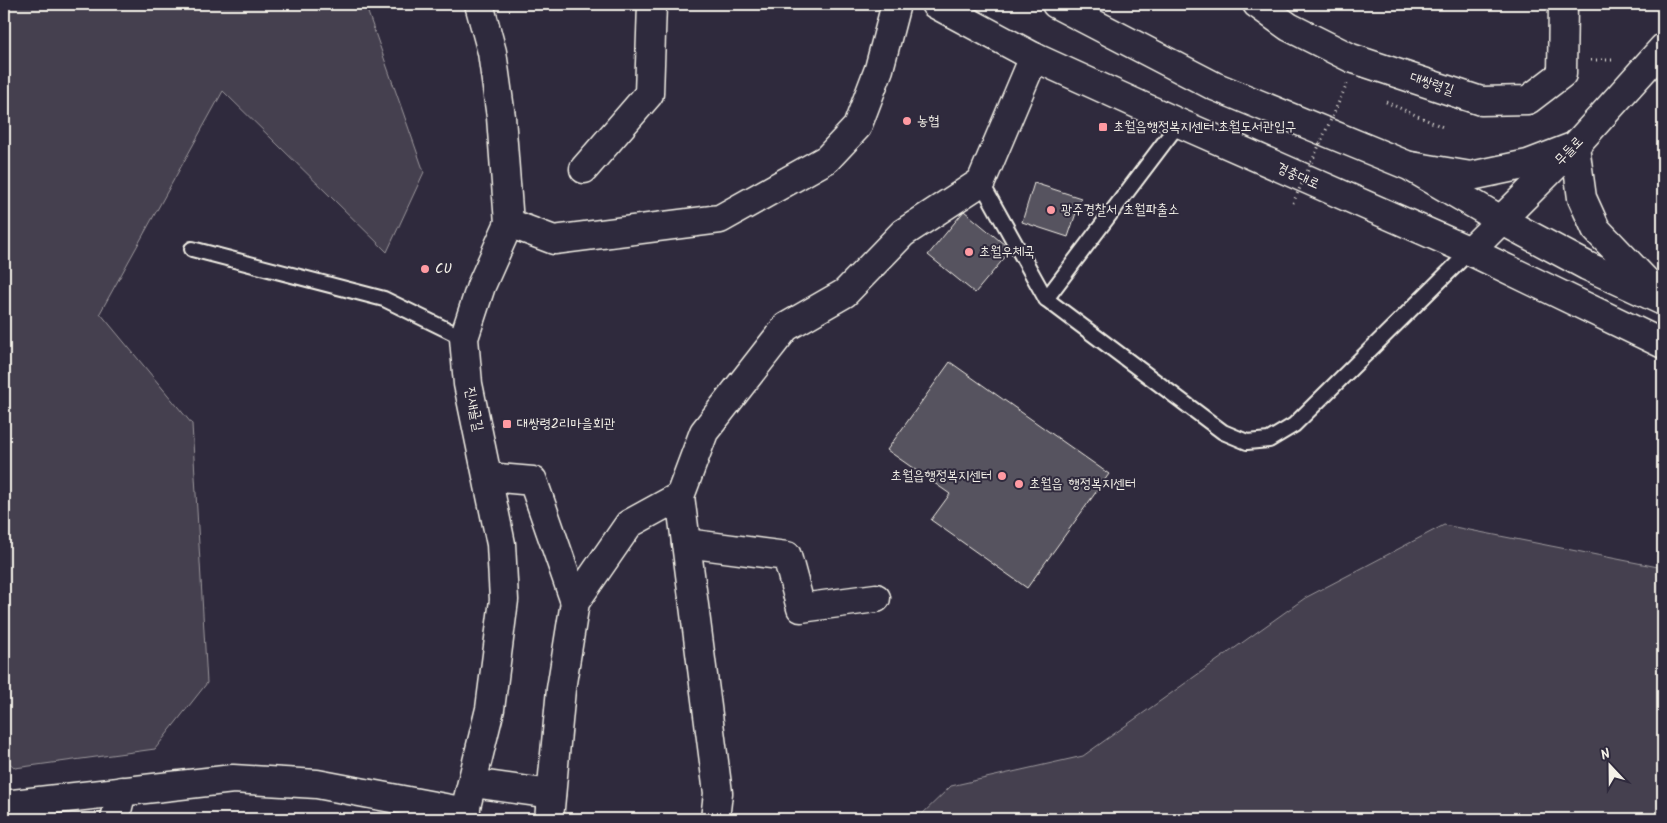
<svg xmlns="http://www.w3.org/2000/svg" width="1667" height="823" font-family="Kalam,'Poor Story',sans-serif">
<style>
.green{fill:#454050;stroke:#9c989c}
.building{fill:#56525f;stroke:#f4f1e8}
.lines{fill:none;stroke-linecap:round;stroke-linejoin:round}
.lane-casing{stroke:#f4f1e8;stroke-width:18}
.street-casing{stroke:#f4f1e8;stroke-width:31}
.secondary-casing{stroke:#f4f1e8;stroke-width:31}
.primary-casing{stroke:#f4f1e8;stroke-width:31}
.path{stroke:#f4f1e8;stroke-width:3;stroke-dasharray:1 4;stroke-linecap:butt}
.lane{stroke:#2f2a3d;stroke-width:14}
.street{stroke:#2f2a3d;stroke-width:28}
.secondary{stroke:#2f2a3d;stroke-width:28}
.primary{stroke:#2f2a3d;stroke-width:28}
.path-bridge{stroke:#f4f1e8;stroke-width:3;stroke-dasharray:1 4;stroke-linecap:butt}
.poi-dot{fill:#ff9aa2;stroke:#2f2a3d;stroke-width:2}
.labels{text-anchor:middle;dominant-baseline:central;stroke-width:4;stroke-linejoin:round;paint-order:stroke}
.street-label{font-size:14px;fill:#f4f1e8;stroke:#2f2a3d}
.poi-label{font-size:14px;fill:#f4f1e8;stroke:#2f2a3d;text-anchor:start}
</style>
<rect width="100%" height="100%" fill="#2f2a3d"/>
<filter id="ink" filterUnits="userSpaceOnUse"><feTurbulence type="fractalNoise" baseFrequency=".02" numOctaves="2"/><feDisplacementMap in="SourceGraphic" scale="10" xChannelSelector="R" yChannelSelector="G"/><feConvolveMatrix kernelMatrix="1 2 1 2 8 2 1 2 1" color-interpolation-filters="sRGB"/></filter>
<g filter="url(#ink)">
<g class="green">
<polygon points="4,4 365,4 424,172 387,252 223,91 100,313 192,424 207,683 155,749 15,768 4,758"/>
<polygon points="1444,525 1663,568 1663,819 917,819 951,786 1083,756 1305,598"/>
</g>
<g class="building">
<polygon points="1034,183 1081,198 1068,237 1022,222"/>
<polygon points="964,211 1011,250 975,293 928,255"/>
<polygon points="950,362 1109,474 1027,588 931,520 950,494 887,450"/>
</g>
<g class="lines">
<defs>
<g id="lane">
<polyline points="1179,123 1046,299 1223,432 1247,442 1269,440 1294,425 1470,251"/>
<polyline points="981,182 1046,299"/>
<polyline points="192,249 384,299 464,338"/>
</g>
<g id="street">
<polyline points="584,169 649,94 652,4"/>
<polyline points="509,223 554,240 720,219 827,159 857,127 879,69 896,4"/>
<polyline points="488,477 533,481 575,602"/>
<polyline points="686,543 787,556 801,608 876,598"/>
<polyline points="473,783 551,794"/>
<polyline points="4,805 233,779 317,784 466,812"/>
<polyline points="115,819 122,791"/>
<polyline points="463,819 490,709 504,600 501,544 468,384 464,338 481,286 509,223 501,117 492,52 479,4"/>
<polyline points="549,819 561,689 575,602 629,524 680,496"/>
<polyline points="715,819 718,793 680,496 704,432 786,327 845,293 903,233 981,182 1034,57"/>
</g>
<g id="secondary">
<polyline points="1257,4 1289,27 1351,58 1481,101 1528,100 1562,74 1563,4"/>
<polyline points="1411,166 1471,176 1528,164 1575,146 1582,198 1596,229 1663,299"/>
<polyline points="1470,251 1575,146 1663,48"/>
</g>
<g id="primary">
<polyline points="935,4 1034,57 1179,123 1470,251 1663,344"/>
<polyline points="1056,4 1214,86 1409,166 1501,220 1587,266 1663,301"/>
</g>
</defs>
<use href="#lane" class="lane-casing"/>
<use href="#street" class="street-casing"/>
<use href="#secondary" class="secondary-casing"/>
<use href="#primary" class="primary-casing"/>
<g class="path">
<polyline points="1591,60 1615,60"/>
<polyline points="1386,102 1445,128"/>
</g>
<use href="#lane" class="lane"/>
<use href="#street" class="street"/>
<use href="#secondary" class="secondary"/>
<use href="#primary" class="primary"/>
<polyline class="path-bridge" points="1293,203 1347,84"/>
</g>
</g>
<g class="poi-dot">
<circle cx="907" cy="121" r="5"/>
<rect x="1098" y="122" width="10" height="10" rx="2.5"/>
<circle cx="1051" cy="210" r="5"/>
<circle cx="969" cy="252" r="5"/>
<circle cx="425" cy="269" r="5"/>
<rect x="502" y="419" width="10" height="10" rx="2.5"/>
<circle cx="1002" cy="476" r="5"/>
<circle cx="1019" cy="484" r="5"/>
</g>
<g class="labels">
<g class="street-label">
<text transform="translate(1432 84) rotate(18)">대쌍령길</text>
<text transform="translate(1569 151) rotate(-46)">무들로</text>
<text transform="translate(1298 176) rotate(24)">경충대로</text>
<text transform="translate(474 409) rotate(79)">진새골길</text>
</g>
<g class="poi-label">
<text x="917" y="121">농협</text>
<text x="1113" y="127">초월읍행정복지센터.초월도서관입구</text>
<text x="1061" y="210">광주경찰서 초월파출소</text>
<text x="979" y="252">초월우체국</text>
<text x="435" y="269">CU</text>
<text x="517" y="424">대쌍령2리마을회관</text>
<text x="992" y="476" text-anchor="end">초월읍행정복지센터</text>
<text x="1029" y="484">초월읍 행정복지센터</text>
</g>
</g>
<rect width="1667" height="823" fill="none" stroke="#2f2a3d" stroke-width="20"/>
<rect x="10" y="10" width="1647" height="803" fill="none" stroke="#f4f1e8" stroke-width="2" filter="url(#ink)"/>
<g transform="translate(1610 766) rotate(338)" stroke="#2f2a3d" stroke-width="4" paint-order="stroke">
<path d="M0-4L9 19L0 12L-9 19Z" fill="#f4f1e8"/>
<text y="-8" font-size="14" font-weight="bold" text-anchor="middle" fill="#f4f1e8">N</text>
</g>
</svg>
